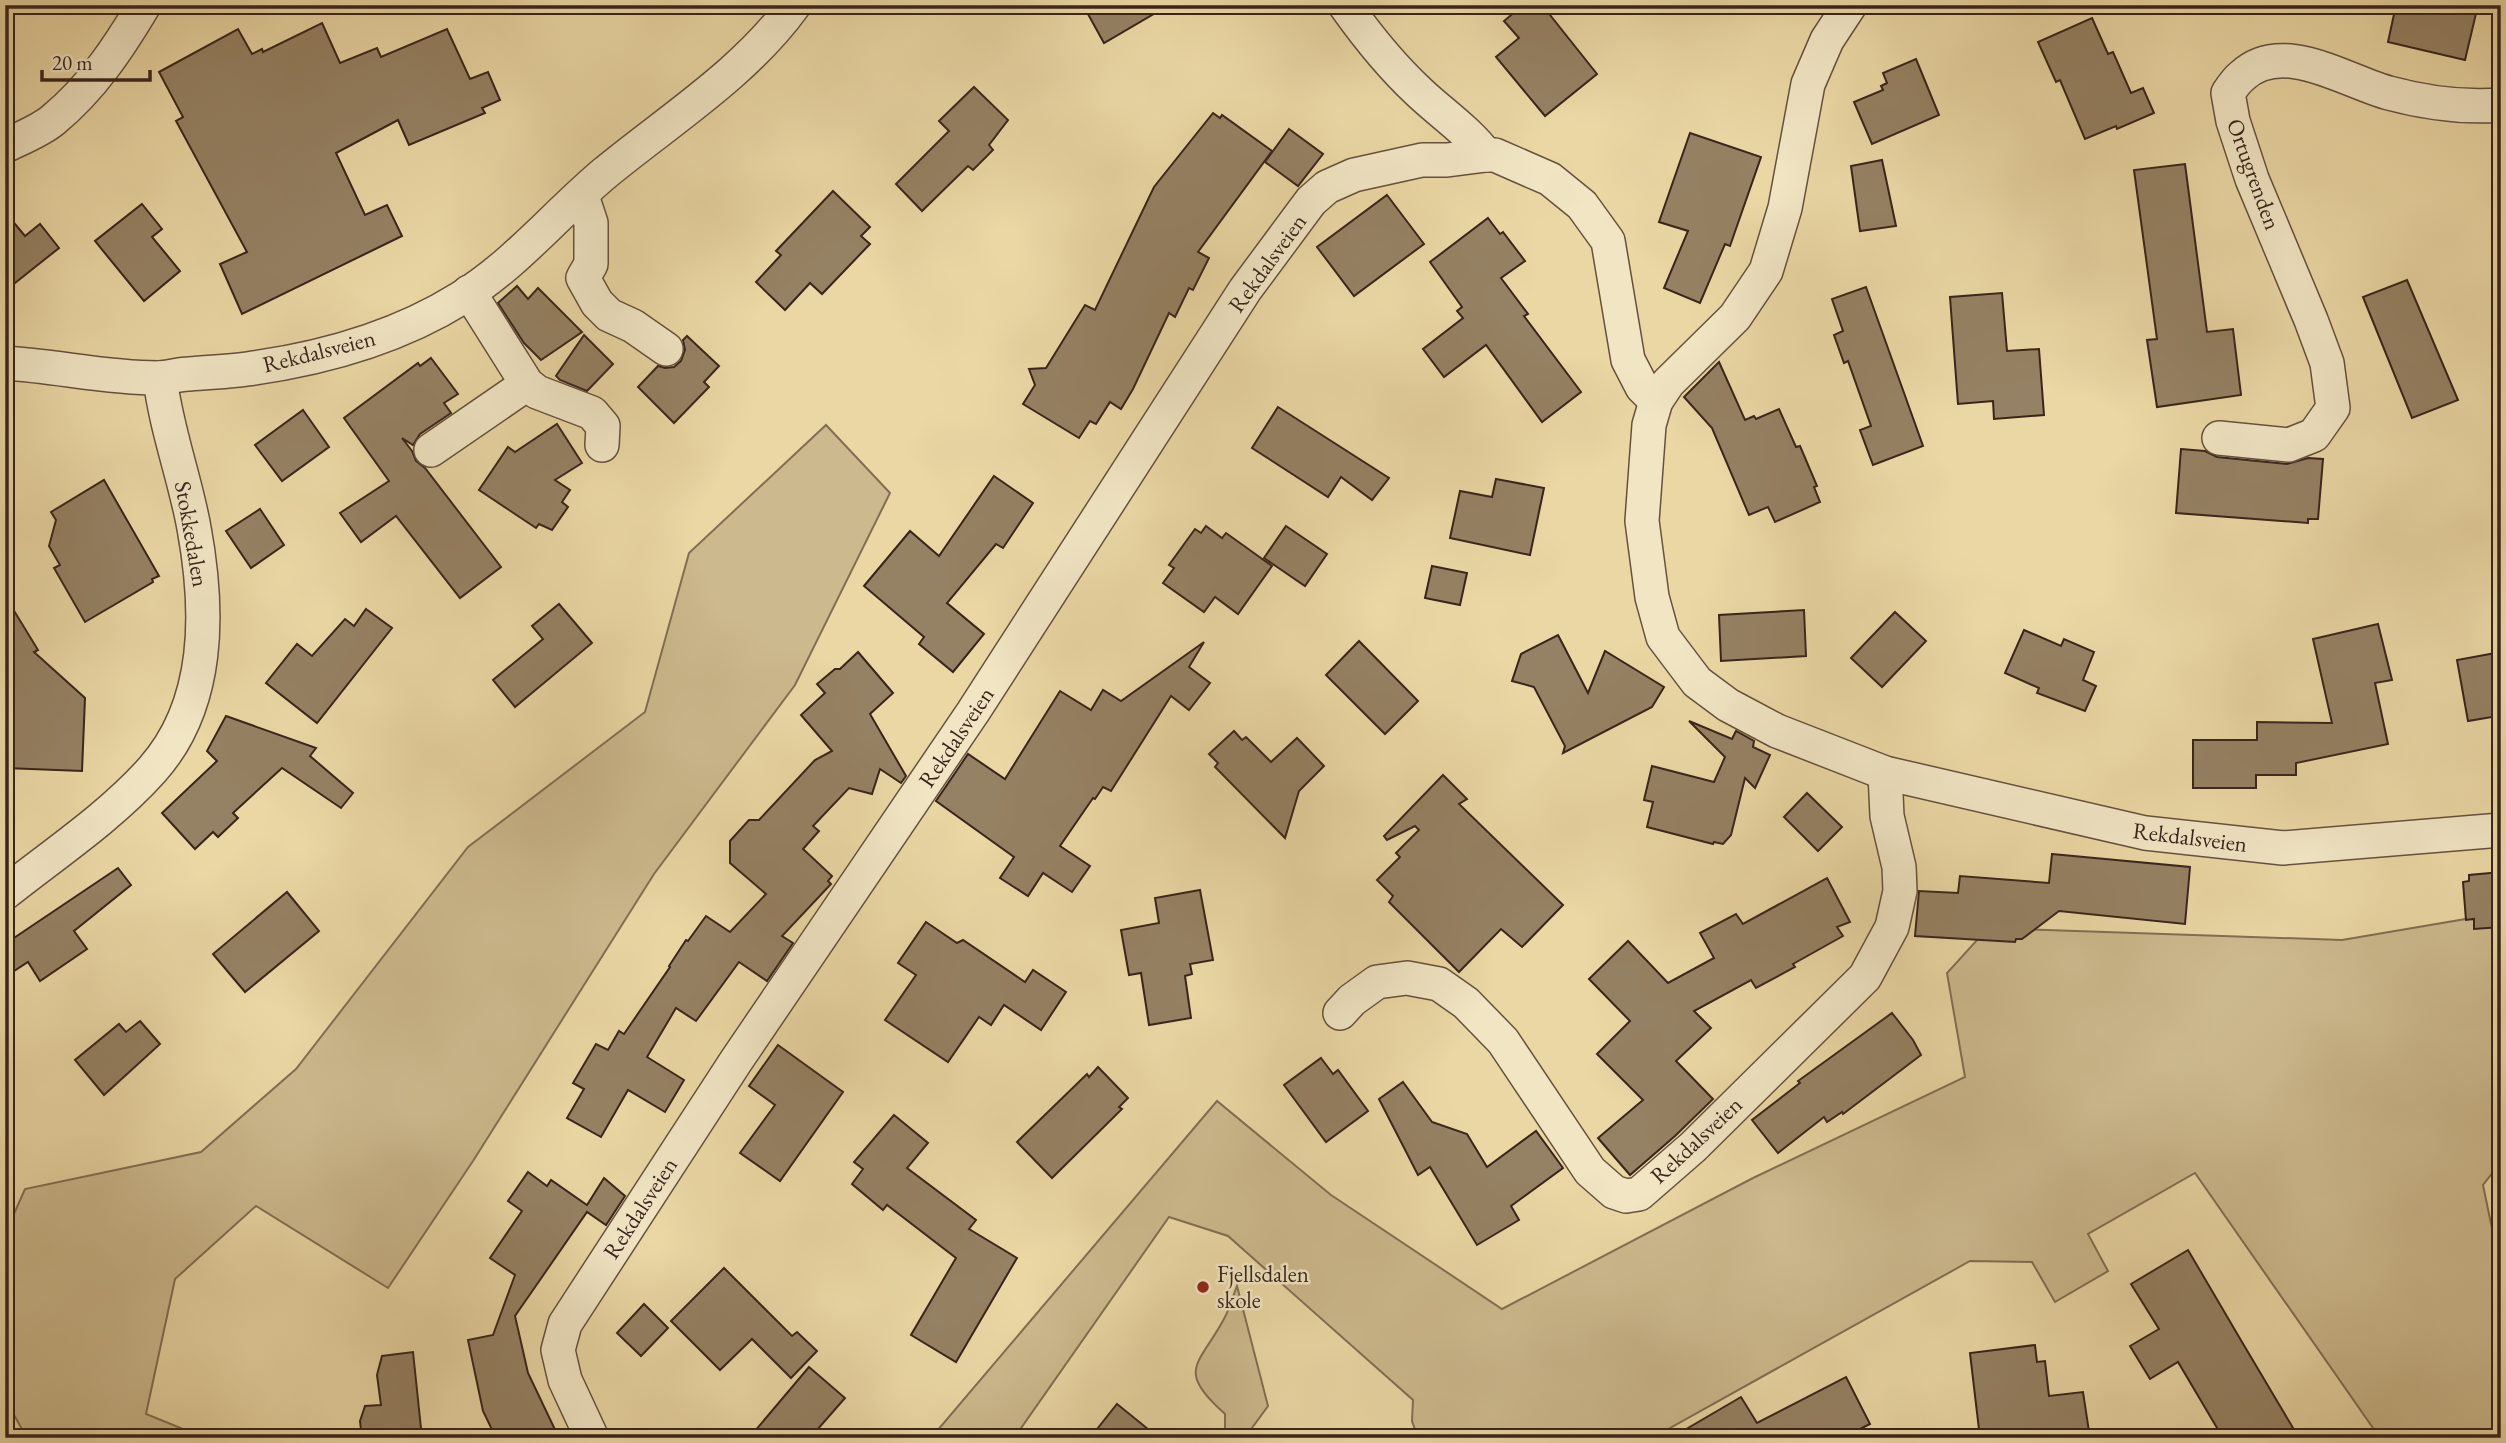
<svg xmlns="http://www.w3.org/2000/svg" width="2506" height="1443" font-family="'EB Garamond',serif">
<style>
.green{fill:#ccb98d;stroke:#826e54;stroke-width:2}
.building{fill:#958163;stroke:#39241c;stroke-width:2}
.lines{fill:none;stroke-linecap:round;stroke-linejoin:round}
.minor-casing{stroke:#65513e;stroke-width:36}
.minor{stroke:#f1e5c4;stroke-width:33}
.poi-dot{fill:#8f2418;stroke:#f1e5c4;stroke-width:2.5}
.labels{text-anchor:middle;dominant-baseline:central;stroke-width:5;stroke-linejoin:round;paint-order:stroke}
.street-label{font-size:23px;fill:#39241c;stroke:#f1e5c4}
.poi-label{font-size:23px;fill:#39241c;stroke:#f1e5c4;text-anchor:start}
</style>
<rect width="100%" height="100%" fill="#ead7a4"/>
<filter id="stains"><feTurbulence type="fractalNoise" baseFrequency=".00286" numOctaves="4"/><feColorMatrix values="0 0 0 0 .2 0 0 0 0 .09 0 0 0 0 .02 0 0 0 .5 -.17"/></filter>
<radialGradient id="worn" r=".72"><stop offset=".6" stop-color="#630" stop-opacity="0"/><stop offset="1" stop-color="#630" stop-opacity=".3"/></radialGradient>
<g class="green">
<polygon points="826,425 890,493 795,685 654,874 473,1161 388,1288 256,1206 175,1279 146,1414 205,1438 27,1438 5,1399 5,1234 25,1189 201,1152 296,1069 468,847 645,712 689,553"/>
<polygon points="2501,913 2501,1162 2483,1185 2501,1272 2501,1438 2380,1438 2195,1173 2088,1234 2108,1271 2055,1302 2032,1262 1970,1261 1652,1438 1418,1438 1412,1421 1413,1400 1228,1236 1169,1217 1014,1438 931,1438 1217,1101 1331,1195 1502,1309 1753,1178 1965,1077 1947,973 1988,928 2342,940"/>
<path d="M1237,1286L1268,1406L1252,1428L1250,1438H1225V1414C1174,1369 1200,1365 1225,1317C1230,1307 1233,1296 1237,1286Z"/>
</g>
<g class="building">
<polygon points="1083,5 1169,5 1104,43"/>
<polygon points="1523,5 1542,5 1597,74 1545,116 1496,57 1519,38 1504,21"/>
<polygon points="2396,5 2478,5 2465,60 2388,42"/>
<polygon points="2092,18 2108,54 2113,52 2131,93 2143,88 2154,113 2117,129 2116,126 2085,139 2060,80 2056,82 2038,42"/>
<polygon points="322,23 340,63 377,48 381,57 447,29 470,79 488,72 500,100 482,108 485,113 409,145 398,120 336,153 365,215 387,205 402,236 242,314 220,264 247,252 176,121 183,117 159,72 238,29 252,54 262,49 263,52"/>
<polygon points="1916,59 1939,115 1872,144 1854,102 1883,90 1881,86 1887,83 1883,73"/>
<polygon points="974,87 1008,120 989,145 993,150 973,170 968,166 922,211 896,184 949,131 939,121"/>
<polygon points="1213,113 1220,118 1222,115 1272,151 1198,252 1209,258 1193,290 1189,288 1175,317 1169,313 1133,389 1121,409 1110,402 1096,424 1090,421 1079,438 1023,404 1035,385 1029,369 1046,368 1085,305 1095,310 1154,187"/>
<polygon points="1289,129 1323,154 1298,186 1265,162"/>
<polygon points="1690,133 1761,157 1730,246 1725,244 1700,303 1664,288 1688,231 1659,222"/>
<polygon points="1882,160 1896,226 1860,231 1851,166"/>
<polygon points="2185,164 2207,332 2233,329 2241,395 2157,407 2147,340 2157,339 2134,170"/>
<polygon points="833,191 870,227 861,236 870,244 822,294 810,283 785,310 756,282 781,255 776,251"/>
<polygon points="1387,195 1424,244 1354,296 1317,247"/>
<polygon points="142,204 162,229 152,237 180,271 144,301 95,241"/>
<polygon points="5,212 25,236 40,224 59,248 5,291"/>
<polygon points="1488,218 1500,234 1503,232 1525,261 1501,278 1528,314 1524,316 1581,392 1542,422 1486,345 1444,377 1423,349 1463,318 1457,311 1462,307 1430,262"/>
<polygon points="2407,280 2458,400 2412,418 2363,297"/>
<polygon points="517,286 528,299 538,288 582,332 541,360 524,343 498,303"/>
<polygon points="1866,287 1923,446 1873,465 1860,430 1871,426 1848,361 1844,363 1834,335 1843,331 1832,299"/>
<polygon points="2002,293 2007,351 2039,349 2044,415 1994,419 1993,401 1958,404 1950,297"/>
<polygon points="584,335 613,364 587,391 560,380 556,376"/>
<polygon points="687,336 719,366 704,382 709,387 674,423 638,387 658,366 665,368 674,367 681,361 685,350 683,340"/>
<polygon points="431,358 458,394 444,403 451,413 420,434 413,445 402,438 412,451 416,461 425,468 501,567 460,598 396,516 361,542 340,513 389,481 344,418 418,363 420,366"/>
<polygon points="1719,362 1745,420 1754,416 1756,419 1779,409 1796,447 1800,446 1817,486 1814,487 1820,502 1775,522 1768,507 1749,515 1712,428 1684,397"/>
<polygon points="1278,407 1389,478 1372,500 1341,477 1328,497 1252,448"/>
<polygon points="303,410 329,447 282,481 255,445"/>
<polygon points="557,424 582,463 555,480 570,490 562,502 568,507 552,530 539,524 536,528 479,490 508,447 515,452"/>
<polygon points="2181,449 2205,451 2217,457 2287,464 2308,458 2323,459 2318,519 2308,519 2308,523 2176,513"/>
<polygon points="994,476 1033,503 1003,548 996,544 947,603 984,634 953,672 919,644 924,637 864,586 910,531 939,556"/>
<polygon points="1496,479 1544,488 1530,555 1450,538 1460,491 1492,497"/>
<polygon points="104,480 159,576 152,579 153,582 85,622 54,568 60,565 49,546 56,520 51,512"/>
<polygon points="260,509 284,545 251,568 226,531"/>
<polygon points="1206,526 1222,538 1226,533 1272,566 1238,614 1215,597 1204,612 1163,583 1174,568 1169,565 1195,529 1201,533"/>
<polygon points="1286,526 1327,554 1305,586 1264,558"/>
<polygon points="1432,566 1467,573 1460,605 1425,598"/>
<polygon points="5,596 38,650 34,652 85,698 82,771 5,768"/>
<polygon points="559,604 592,643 515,707 493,680 543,639 532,626"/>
<polygon points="366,609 392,628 317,723 266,683 297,644 312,656 345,619 354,626"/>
<polygon points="1804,610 1806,656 1721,661 1719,615"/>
<polygon points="1895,612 1926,641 1882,687 1851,658"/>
<polygon points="2378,624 2392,680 2375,683 2388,744 2296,763 2296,775 2256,775 2256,788 2193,788 2193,740 2257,740 2257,722 2332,723 2313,639"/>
<polygon points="2024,630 2061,646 2064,639 2094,652 2083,680 2096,686 2085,711 2037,693 2039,688 2005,673"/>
<polygon points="1558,635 1588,693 1605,651 1664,687 1652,707 1563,753 1565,746 1534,687 1512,681 1521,654"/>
<polygon points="1359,641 1418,701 1385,734 1326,675"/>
<polygon points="1204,642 1189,667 1210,683 1189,710 1171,696 1111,791 1103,787 1095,799 1093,798 1060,846 1090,866 1072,892 1043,873 1028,896 1000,878 1014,857 936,801 968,754 1005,779 1060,691 1091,710 1103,690 1121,701"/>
<polygon points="858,652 893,693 870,714 906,776 901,783 880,769 872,794 849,788 813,826 819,831 803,849 832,876 828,881 831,884 782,936 793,943 767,981 739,962 696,1021 676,1008 647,1057 684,1080 665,1112 628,1090 601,1137 567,1118 584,1089 573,1083 596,1044 608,1050 619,1031 624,1034 670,967 669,966 686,940 688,941 706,916 730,932 766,894 730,863 730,841 749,820 759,820 815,760 832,751 801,715 825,693 817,684 835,669 840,669"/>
<polygon points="2501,652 2501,703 2496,704 2498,716 2468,721 2457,660"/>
<polygon points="226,716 316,748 310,756 353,793 341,808 282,768 233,813 238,818 218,837 213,832 195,849 162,813 217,761 207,751"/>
<polygon points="1689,721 1732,739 1736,731 1754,741 1753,747 1770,755 1755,788 1745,778 1731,835 1723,844 1714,842 1713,844 1647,827 1653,802 1644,800 1652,766 1714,782 1725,757"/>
<polygon points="1234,731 1242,740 1246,737 1271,762 1297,738 1324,766 1299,791 1285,838 1215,767 1218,763 1209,754"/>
<polygon points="1443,775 1467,799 1459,804 1563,905 1522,947 1501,929 1459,972 1389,902 1393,896 1377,880 1400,857 1396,853 1419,830 1415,826 1387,840 1384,836"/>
<polygon points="1807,793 1842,827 1818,851 1784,817"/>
<polygon points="2052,854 2190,867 2185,924 2059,911 2022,939 2016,939 2015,942 1915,936 1919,891 1958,893 1960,876 2049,883"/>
<polygon points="118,868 131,885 74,931 87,949 40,981 28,962 5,977 5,944"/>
<polygon points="2501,872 2501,927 2474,929 2474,919 2466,920 2463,882 2469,881 2469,875"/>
<polygon points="1827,878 1850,922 1837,927 1843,936 1793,964 1795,967 1756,988 1751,980 1694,1011 1711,1028 1676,1061 1713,1099 1675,1136 1630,1175 1598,1138 1643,1100 1597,1054 1630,1021 1589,979 1628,941 1668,983 1714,958 1700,933 1736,914 1743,924"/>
<polygon points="1200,890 1213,960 1190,964 1192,974 1185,976 1191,1018 1149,1025 1141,973 1129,975 1121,930 1159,923 1155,898"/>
<polygon points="287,892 319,931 245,992 213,954"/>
<polygon points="926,922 957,943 963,940 1025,982 1033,970 1066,992 1041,1030 1004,1005 991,1025 979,1017 948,1062 885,1020 916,975 898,963"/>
<polygon points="1892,1013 1913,1040 1921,1055 1843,1114 1842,1112 1827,1122 1824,1117 1778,1153 1752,1120 1800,1083 1798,1081"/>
<polygon points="140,1021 160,1044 104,1095 75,1060 119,1024 126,1032"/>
<polygon points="778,1045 843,1092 780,1181 740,1153 775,1105 749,1086"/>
<polygon points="1321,1058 1333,1074 1338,1070 1368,1111 1326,1142 1284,1085"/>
<polygon points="1098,1067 1128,1098 1119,1107 1122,1109 1052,1178 1017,1142 1087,1074 1089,1077"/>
<polygon points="1403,1082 1432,1122 1467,1134 1487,1167 1536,1131 1563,1168 1511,1206 1519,1220 1477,1245 1430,1167 1418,1175 1379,1099"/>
<polygon points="894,1115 928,1143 907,1168 976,1220 969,1229 1017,1258 956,1362 911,1335 956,1258 887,1205 883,1210 852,1184 863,1169 854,1162"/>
<polygon points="528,1172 547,1186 551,1180 587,1205 604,1178 625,1196 606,1225 587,1212 515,1316 528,1373 559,1438 496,1438 483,1411 468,1340 493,1335 515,1275 490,1258 522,1211 508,1201"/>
<polygon points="2188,1250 2242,1342 2299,1438 2223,1438 2178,1362 2150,1379 2130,1346 2159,1329 2131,1284"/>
<polygon points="724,1268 792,1336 797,1332 817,1351 791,1378 752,1339 720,1370 671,1321"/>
<polygon points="644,1304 668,1328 641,1356 617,1333"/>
<polygon points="2035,1345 2037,1362 2045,1361 2049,1396 2083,1392 2090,1438 1980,1438 1970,1353"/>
<polygon points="413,1352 422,1438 362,1438 360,1421 365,1406 381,1405 377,1375 382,1356"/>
<polygon points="809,1367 845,1398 810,1438 749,1438"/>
<polygon points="1846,1377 1870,1424 1842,1438 1671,1438 1741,1397 1757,1423"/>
<polygon points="1117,1404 1159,1438 1090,1438"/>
</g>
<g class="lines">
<defs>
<g id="minor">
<path d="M1345,5C1367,36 1391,66 1419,92C1441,113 1467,130 1486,155"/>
<polyline points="1850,5 1827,40 1808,84 1785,208 1766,271 1735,317 1668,383 1656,401 1649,425 1642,521 1652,597 1663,637 1697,682 1728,705 1777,731 1885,773 2145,833 2283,848 2501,830"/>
<path d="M5,146C21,138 40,131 53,120C92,88 119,47 144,5"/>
<polyline points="582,196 591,223 591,264 583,278 597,303 609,315 633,326 666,349"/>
<polyline points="469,292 527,384 537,392 592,413 603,426 602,445"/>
<path d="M5,363C56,366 106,378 158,378C168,378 179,374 189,374C208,372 228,372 247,369C321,359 397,338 461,298C516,264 556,214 605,173C668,121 745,73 794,5"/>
<path d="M2219,438L2289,445L2314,435L2333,408L2327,363L2311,320L2252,179L2233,121L2228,93C2232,87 2237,80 2242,76C2282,38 2345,81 2389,93C2426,103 2463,108 2501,105"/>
<polyline points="431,450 527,384"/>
<path d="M5,893C54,854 110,817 152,770C211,704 209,610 194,528C185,478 166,429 160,378"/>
<polyline points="1340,1013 1352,1000 1377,982 1407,978 1439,984 1466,1003 1503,1041 1590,1171 1614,1192 1626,1196 1639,1194 1693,1147 1865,977 1892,927 1900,891 1899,867 1887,816 1885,773"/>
<polyline points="592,1438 565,1380 558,1350 565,1324 736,1061 973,712 1245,290 1311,201 1327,187 1354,175 1422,160 1447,160 1486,155 1495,155 1550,179 1582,205 1608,241 1628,360 1642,387 1656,401"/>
</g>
</defs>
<use href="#minor" class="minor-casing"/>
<use href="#minor" class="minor"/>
</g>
<circle class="poi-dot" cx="1203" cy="1287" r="7"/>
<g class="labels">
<g class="street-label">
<text transform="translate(2254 174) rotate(70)">Ortugrenden</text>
<text transform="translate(1267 263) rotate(-54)">Rekdalsveien</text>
<text transform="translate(319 351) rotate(-14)">Rekdalsveien</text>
<text transform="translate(192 534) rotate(80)">Stokkedalen</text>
<text transform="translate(956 737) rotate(-56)">Rekdalsveien</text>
<text transform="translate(2190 837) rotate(7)">Rekdalsveien</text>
<text transform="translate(1696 1140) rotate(-43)">Rekdalsveien</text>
<text transform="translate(640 1208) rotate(-57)">Rekdalsveien</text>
</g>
<g class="poi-label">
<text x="1217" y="1274">Fjellsdalen<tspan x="1217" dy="26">skole</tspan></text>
</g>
</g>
<rect width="2506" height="1443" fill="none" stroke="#ead7a4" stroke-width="28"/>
<rect x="7" y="7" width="2492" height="1429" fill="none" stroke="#39241c" stroke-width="3.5"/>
<rect x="14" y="14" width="2478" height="1415" fill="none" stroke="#39241c" stroke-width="2"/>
<path d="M42 70v10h108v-10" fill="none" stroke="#39241c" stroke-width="3.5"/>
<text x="52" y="70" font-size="21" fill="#39241c" stroke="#f1e5c4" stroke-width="5" paint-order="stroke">20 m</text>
<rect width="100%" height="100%" filter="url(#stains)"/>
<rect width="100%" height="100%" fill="url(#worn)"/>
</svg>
